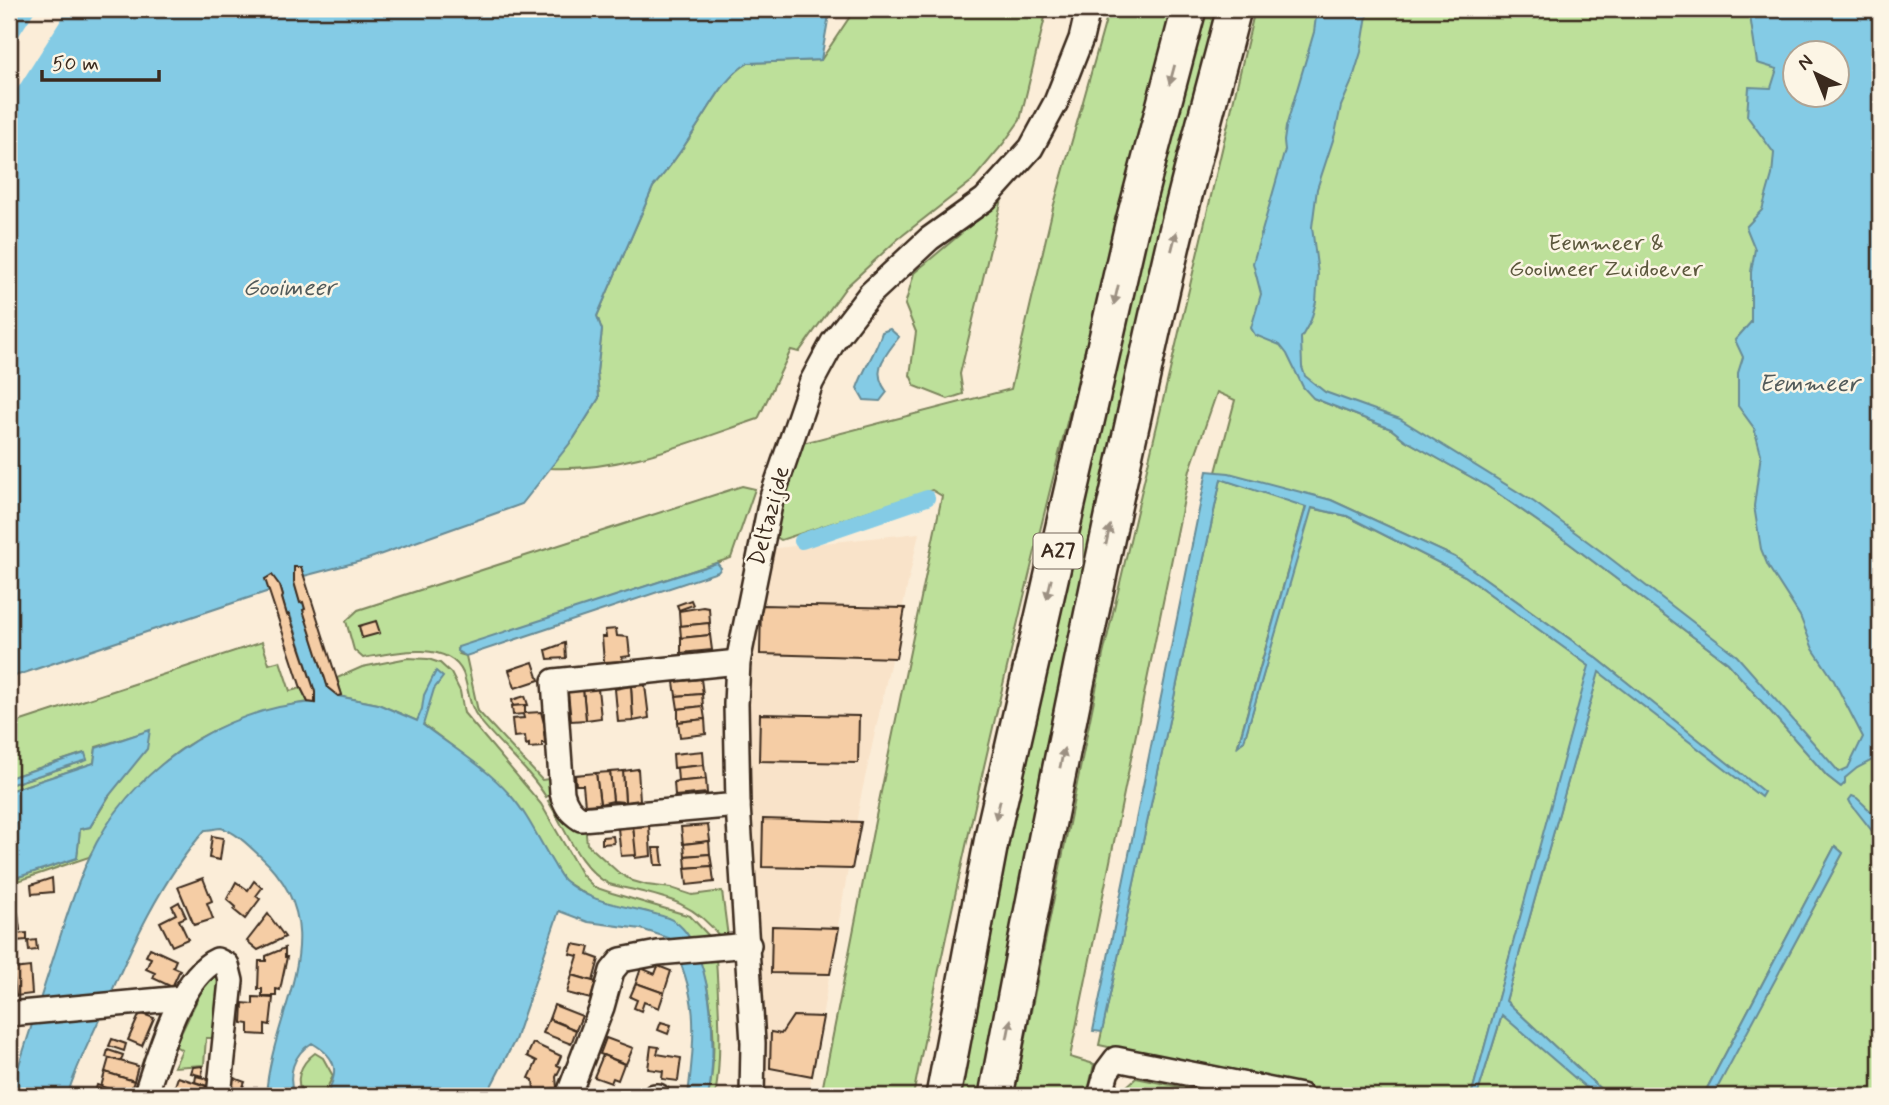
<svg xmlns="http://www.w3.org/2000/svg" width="1889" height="1105" font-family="Mynerve,sans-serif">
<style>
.built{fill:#f9e3c9}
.green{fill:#bde09a;stroke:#7c855c;stroke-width:2;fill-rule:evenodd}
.water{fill:#84cbe5;stroke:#678b95;stroke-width:2;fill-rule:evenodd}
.pier{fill:#fbedd8}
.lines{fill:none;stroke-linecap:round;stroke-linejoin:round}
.canal{stroke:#84cbe5;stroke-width:16}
.building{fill:#f5cda5;stroke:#3b2a1e;stroke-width:2}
.minor-casing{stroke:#3b2a1e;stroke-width:28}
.highway-casing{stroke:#3b2a1e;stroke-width:38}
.minor{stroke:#fcf5e5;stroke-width:23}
.highway{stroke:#fcf5e5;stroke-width:33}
.oneway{fill:#9c9082}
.labels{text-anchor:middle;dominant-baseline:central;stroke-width:5;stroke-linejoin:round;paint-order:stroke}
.shield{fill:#fcf5e5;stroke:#75675a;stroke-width:2}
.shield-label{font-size:21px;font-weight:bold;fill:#3b2a1e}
.park-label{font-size:23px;fill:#5c583d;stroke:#fcf5e5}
.street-label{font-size:23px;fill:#3b2a1e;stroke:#fcf5e5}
.water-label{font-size:24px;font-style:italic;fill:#515a5a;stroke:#fcf5e5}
</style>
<rect width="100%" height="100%" fill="#fbedd8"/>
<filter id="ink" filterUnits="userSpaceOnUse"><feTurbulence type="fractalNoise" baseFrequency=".0143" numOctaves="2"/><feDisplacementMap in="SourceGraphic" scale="14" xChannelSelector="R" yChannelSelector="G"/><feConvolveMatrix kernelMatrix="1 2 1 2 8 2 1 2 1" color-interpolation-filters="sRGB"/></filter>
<g filter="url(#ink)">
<polygon class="built" points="919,533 861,796 808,1096 756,1096 764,1031 753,872 746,710 767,549"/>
<g class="green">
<path d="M855,9H1047L1020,120L1003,144L972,181L898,239L846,287L799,352L791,350L758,419C690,442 621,472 549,468L574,438L599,398L597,372L602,330L597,316L653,187C673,164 689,139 705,114C717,95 728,75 748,63L821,60Z"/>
<path d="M1109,9H1173C1079,370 986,730 913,1096H821L875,821L942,496L932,490L781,540L775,536L799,444L1011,389L1053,208Z"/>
<polygon points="1205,9 1218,9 1015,918 980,1096 957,1096 1007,844 1139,256"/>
<path d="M1255,9H1880V1096H1712L1843,853L1835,846L1703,1096H1608L1506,1001L1599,671L1763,792L1598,659L1455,557L1331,500L1216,472L1235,400L1217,392L1190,470L1070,1057L1094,1064L1087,1096H1014L1103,655ZM1794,52H1836V94H1794ZM1313,398L1363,409L1532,506L1758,682L1841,787L1827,776L1728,663L1566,541L1487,486L1405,440L1391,429Z"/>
<polygon points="1002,199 960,374 963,394 948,399 915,386 910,375 916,332 905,305 914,273"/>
<polygon points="1221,479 1306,506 1238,745 1244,741 1311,508 1347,516 1465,576 1590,666 1471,1096 1335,1096 1099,1045"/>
<path d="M742,486L755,489L731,558L457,649L459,654L466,656L478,711L542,780L556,778L557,790L546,797C528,768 500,746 479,719C468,705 469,689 463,673C448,639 391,653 363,658L354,650L346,621L358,610Z"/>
<path d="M262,642L269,664L280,661L290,691L301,688L308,702C201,720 143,764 89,857L9,884V880L77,858L80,829L90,827L149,731L96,747L94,763L9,791V785L87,760L84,753L9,778V725Z"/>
<polygon points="408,658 428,659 440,663 451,673 460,691 464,713 541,804 582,875 594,887 612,893 690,916 711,938 692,943 648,912 619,907 592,898 563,880 511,796 476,764 420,722 378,704 338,696 342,695 337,678 362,667"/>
<path d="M558,796L585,824L587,844L619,873L633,881L647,885L671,888L692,895L722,891L728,937L721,938C691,897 655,896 609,884C578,868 566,829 548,801Z"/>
<path d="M716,956C718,1002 723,1051 715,1096H708C718,1052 714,999 698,957Z"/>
<polygon points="209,975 219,976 216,1038 206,1038 204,1065 174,1067 182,1050 175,1046"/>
<polygon points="1502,1015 1509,1019 1596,1096 1477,1096"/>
<path d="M315,1053L323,1058L333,1076L324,1094L305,1096C292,1082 301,1063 315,1053Z"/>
<polygon points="1136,1078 1225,1096 1124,1096 1126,1087"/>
</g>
<g class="water">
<path d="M9,9H830L821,60L748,63C728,75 717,95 705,114C689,139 673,164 653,187L597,316L602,330L597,372L599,398L574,438L522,504L365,560L304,576L301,567H294V582L300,602H303L305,609L303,610L328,688L338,696L378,704L417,721L422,709L424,695L436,671L443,677L434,689L423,725C452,747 486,767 510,795C527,813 540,842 553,863C556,868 560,876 564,880C594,907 633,905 668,918C714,936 718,1056 708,1096H688C695,1032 700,997 669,938L641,929L588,922L559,911L515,1040L486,1096H326C339,1072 338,1058 312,1043C293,1054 287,1075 294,1096H266C271,1008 342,930 260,856C250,847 235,831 221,828C217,828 210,830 205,830C160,882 132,945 105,1007C91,1038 77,1064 67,1096H9C24,1050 38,1005 53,959C64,925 74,890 89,858C128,771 221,708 315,702V692L290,614L287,615L282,598L283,596L280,586L271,575L266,579L269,591L9,678Z"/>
<path d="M1317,9H1368L1361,52L1352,81L1341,106L1335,134L1317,189L1312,227L1318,274L1316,302L1311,320L1301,338L1302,367L1305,376L1325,392L1400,419L1534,502L1606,555L1737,656L1839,772L1848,768L1863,737L1833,679L1813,649L1800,616L1768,566L1761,549L1754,506L1761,454L1754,428L1738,406V373L1743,357L1735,340L1751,322V272L1755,249L1746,227L1762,210L1772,175L1774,153L1747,116L1749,87L1771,88L1777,69L1757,63L1749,9H1880V760L1878,757L1857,768L1845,778V783L1841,787L1827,776L1728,663L1566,541L1487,486L1405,440L1391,429L1313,398L1303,387L1287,354L1280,345L1255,335L1251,328L1261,294L1253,263L1285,150L1284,141L1286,127L1314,32ZM1794,52H1836V94H1794Z"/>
<path d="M890,329L899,337C885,356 870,370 887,392L880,401L864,400L857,388C864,368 876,352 882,332Z"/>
<polygon points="1207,471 1229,473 1331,500 1455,557 1598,659 1764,792 1761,797 1599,672 1506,1001 1608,1096 1596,1096 1502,1015 1477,1096 1471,1096 1589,666 1465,576 1347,516 1312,508 1244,741 1238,746 1306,507 1221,479 1102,1032 1093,1031"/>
<polygon points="717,563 721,568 718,572 466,656 457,651 458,647"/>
<polygon points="150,730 147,749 108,797 90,827 80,829 77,858 9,880 9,791 94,763 96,748"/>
<polygon points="85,753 87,760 9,785 9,778"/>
<polygon points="1852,796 1857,798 1880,820 1880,841 1851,804 1849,800"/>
<polygon points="1835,846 1843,853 1713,1096 1703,1096"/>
</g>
<polygon class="pier" points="36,9 68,9 9,102 9,51"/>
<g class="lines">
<polyline class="canal" points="802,541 927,498"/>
</g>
<g class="building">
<polygon points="294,567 301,567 342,695 338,696 328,688 303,610 305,609 303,602 300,603 294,582"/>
<polygon points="272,575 280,586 283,596 282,598 287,615 289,614 315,692 315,703 308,702 301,688 265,579"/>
<polygon points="691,600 693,605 679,610 677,605"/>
<polygon points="761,605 905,608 896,658 760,654"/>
<polygon points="703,607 709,608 710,623 680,626 679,611"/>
<polygon points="376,621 380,633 362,638 359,626"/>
<polygon points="709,623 710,635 681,638 680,626"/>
<polygon points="616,629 617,636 628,637 630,656 622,657 623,661 604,662 602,637 606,637 605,630"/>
<polygon points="710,635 712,650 681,653 681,638"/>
<polygon points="565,643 566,658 548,659 546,650"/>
<polygon points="533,662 539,680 515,688 509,670"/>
<polygon points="701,679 703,694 676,696 674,682"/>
<polygon points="645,685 649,718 633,721 631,686"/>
<polygon points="631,686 633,721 618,722 615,689"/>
<polygon points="595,688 598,689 601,718 586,720 583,689"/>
<polygon points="583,689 586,720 571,721 568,692"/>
<polygon points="702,694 703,706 678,709 676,696"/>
<polygon points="525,696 528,705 513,706 512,700"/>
<polygon points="525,705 525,713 541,712 546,731 544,732 545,743 542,743 542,747 529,748 529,744 526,745 525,736 514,737 512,719 524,718 523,714 513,715 512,706"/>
<polygon points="703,706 705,719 678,722 678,709"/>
<polygon points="760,714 859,716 858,763 759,761"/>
<polygon points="705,719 706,734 680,737 678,722"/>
<polygon points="703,751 704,765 674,768 673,754"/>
<polygon points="704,765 706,779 674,782 678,781 677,768 674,768"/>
<polygon points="638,769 640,800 625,802 623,771"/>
<polygon points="623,771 625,802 613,801 610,772"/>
<polygon points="610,772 613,801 600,804 596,773"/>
<polygon points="596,773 600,804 585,805 583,785 576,785 575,775"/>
<polygon points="706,779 707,793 675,796 674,782"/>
<polygon points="763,819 861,822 852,869 762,867"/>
<polygon points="649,825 651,856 635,858 633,826"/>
<polygon points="708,825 710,841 683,844 681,827"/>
<polygon points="633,826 636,855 621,856 618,828"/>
<polygon points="212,836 223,838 220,860 209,858"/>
<polygon points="613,836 614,843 602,844 602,837"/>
<polygon points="709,841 710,854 685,856 684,844"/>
<polygon points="653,848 661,848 663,865 655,865"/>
<polygon points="710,854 712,866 686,868 685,856"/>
<polygon points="712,866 714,882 687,885 685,868"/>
<polygon points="52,878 53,892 32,894 31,885"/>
<polygon points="203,878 212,901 207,903 213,919 194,925 178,887"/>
<polygon points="254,881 262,888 256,896 260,899 245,919 234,910 236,907 227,899 236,882 248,890"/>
<polygon points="179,902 186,917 179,920 188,939 172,946 160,922 176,914 172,906"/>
<polygon points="18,913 20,930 9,931 9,914"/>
<polygon points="268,914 285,937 258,950 247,941"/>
<polygon points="772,926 839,928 830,974 771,973"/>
<polygon points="27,933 27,940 15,941 15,934"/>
<polygon points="36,940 37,950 29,951 28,941"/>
<polygon points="573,944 590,947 588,955 599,959 593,981 572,975 578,956 570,954"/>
<polygon points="150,948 176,960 173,967 180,970 172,987 153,978 155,973 146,969 151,958 146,956"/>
<polygon points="285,948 285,957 287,957 280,990 276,989 276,996 262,996 262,989 258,989 259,961 266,961 266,956"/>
<polygon points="658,966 671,971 664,993 636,983 641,968 655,974"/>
<polygon points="30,967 32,994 16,996 13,969"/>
<polygon points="572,975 596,982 591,999 567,993"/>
<polygon points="636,983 664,993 659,1008 644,1002 641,1011 634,1008 637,1000 630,997"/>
<polygon points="253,997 273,998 270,1025 265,1024 265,1035 249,1034 249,1024 242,1023 243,1003 253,1004"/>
<polygon points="554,1005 582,1016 576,1030 549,1019"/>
<polygon points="140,1013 154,1018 142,1046 128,1040"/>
<polygon points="793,1016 823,1017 812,1076 770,1068 771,1032 781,1034"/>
<polygon points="549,1019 576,1030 571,1044 543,1033"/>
<polygon points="661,1022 671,1025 668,1034 658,1030"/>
<polygon points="606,1038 633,1048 626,1064 600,1054"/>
<polygon points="112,1039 126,1044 124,1051 109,1046"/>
<polygon points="533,1043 561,1056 557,1065 561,1067 556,1077 557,1088 534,1090 533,1080 529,1078 537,1061 527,1056"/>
<polygon points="651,1046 659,1047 657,1054 681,1058 678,1081 662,1079 663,1071 648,1069"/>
<polygon points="108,1050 123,1055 121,1061 106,1057"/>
<polygon points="603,1055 624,1064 618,1080 613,1078 611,1083 594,1077"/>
<polygon points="109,1058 138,1066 134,1081 105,1072"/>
<polygon points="203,1066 202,1076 191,1073 193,1067"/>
<polygon points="105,1072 134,1081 129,1095 101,1087"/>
<polygon points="196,1076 212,1080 210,1087 195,1082"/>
<polygon points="178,1077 206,1086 203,1096 189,1096 173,1092"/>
<polygon points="231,1077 245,1082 239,1096 224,1096"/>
<polygon points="97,1085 112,1090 110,1096 95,1092"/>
</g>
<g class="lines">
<defs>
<g id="minor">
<path d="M738,662L554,681L562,793C565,805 570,812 581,819L738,805"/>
<polyline points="9,1014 183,998"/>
<path d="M145,1096C158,1059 179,977 217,960L227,965L231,981L219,1096"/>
<polyline points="568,1096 602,1007 612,971 621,960 658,953 749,945"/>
<polyline points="655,1096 658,1096"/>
<polyline points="752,1096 753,1043 738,805 736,704 738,662 771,500 811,383 833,342 870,294 929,239 985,199 1031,148 1056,102 1081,39 1088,9"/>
<polyline points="1100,1096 1107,1071 1116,1059 1301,1096"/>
</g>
<g id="highway">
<polyline points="943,1096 993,832 1132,225 1189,9"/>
<path d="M996,1096C1049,814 1106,532 1171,253C1190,171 1213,90 1234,9"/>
</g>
</defs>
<use href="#minor" class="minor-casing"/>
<use href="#highway" class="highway-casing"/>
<use href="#minor" class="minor"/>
<use href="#highway" class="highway"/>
</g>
<defs><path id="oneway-solid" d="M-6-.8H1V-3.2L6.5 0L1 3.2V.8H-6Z" transform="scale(1.75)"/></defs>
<g class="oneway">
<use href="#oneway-solid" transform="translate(1172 75) rotate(105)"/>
<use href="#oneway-solid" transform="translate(1174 241) rotate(-76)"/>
<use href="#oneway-solid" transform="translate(1116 295) rotate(103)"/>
<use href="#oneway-solid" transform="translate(1108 535) rotate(-78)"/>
<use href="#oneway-solid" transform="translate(1049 589) rotate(103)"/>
<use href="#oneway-solid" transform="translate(1062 758) rotate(-78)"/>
<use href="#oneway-solid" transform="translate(998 810) rotate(103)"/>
<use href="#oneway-solid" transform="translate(1009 1029) rotate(-79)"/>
</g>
</g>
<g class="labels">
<rect class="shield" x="1033.5" y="533.5" width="49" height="35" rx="5"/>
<g class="shield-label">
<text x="1058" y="551">A27</text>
</g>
<g class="park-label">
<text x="1606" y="244">Eemmeer &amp;<tspan x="1606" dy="26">Gooimeer Zuidoever</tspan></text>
</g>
<g class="street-label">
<text transform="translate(770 516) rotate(-75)">Deltazijde</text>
</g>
<g class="water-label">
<text x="289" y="288">Gooimeer</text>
<text x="1809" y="384">Eemmeer</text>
</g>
</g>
<rect width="1889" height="1105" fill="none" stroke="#fcf5e5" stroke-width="35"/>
<rect x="18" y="18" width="1854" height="1070" fill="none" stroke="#3b2a1e" stroke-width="2.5" filter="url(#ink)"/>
<g transform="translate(1816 74) rotate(317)"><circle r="33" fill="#fcf5e5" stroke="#afa495" stroke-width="2"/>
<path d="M0-5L12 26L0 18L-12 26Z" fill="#3b2a1e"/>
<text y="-10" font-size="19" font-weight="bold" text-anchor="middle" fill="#3b2a1e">N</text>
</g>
<path d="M42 70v10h117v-10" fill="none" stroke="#3b2a1e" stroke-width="3.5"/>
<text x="52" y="70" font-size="21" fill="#3b2a1e" stroke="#fcf5e5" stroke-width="5" paint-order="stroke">50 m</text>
</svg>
